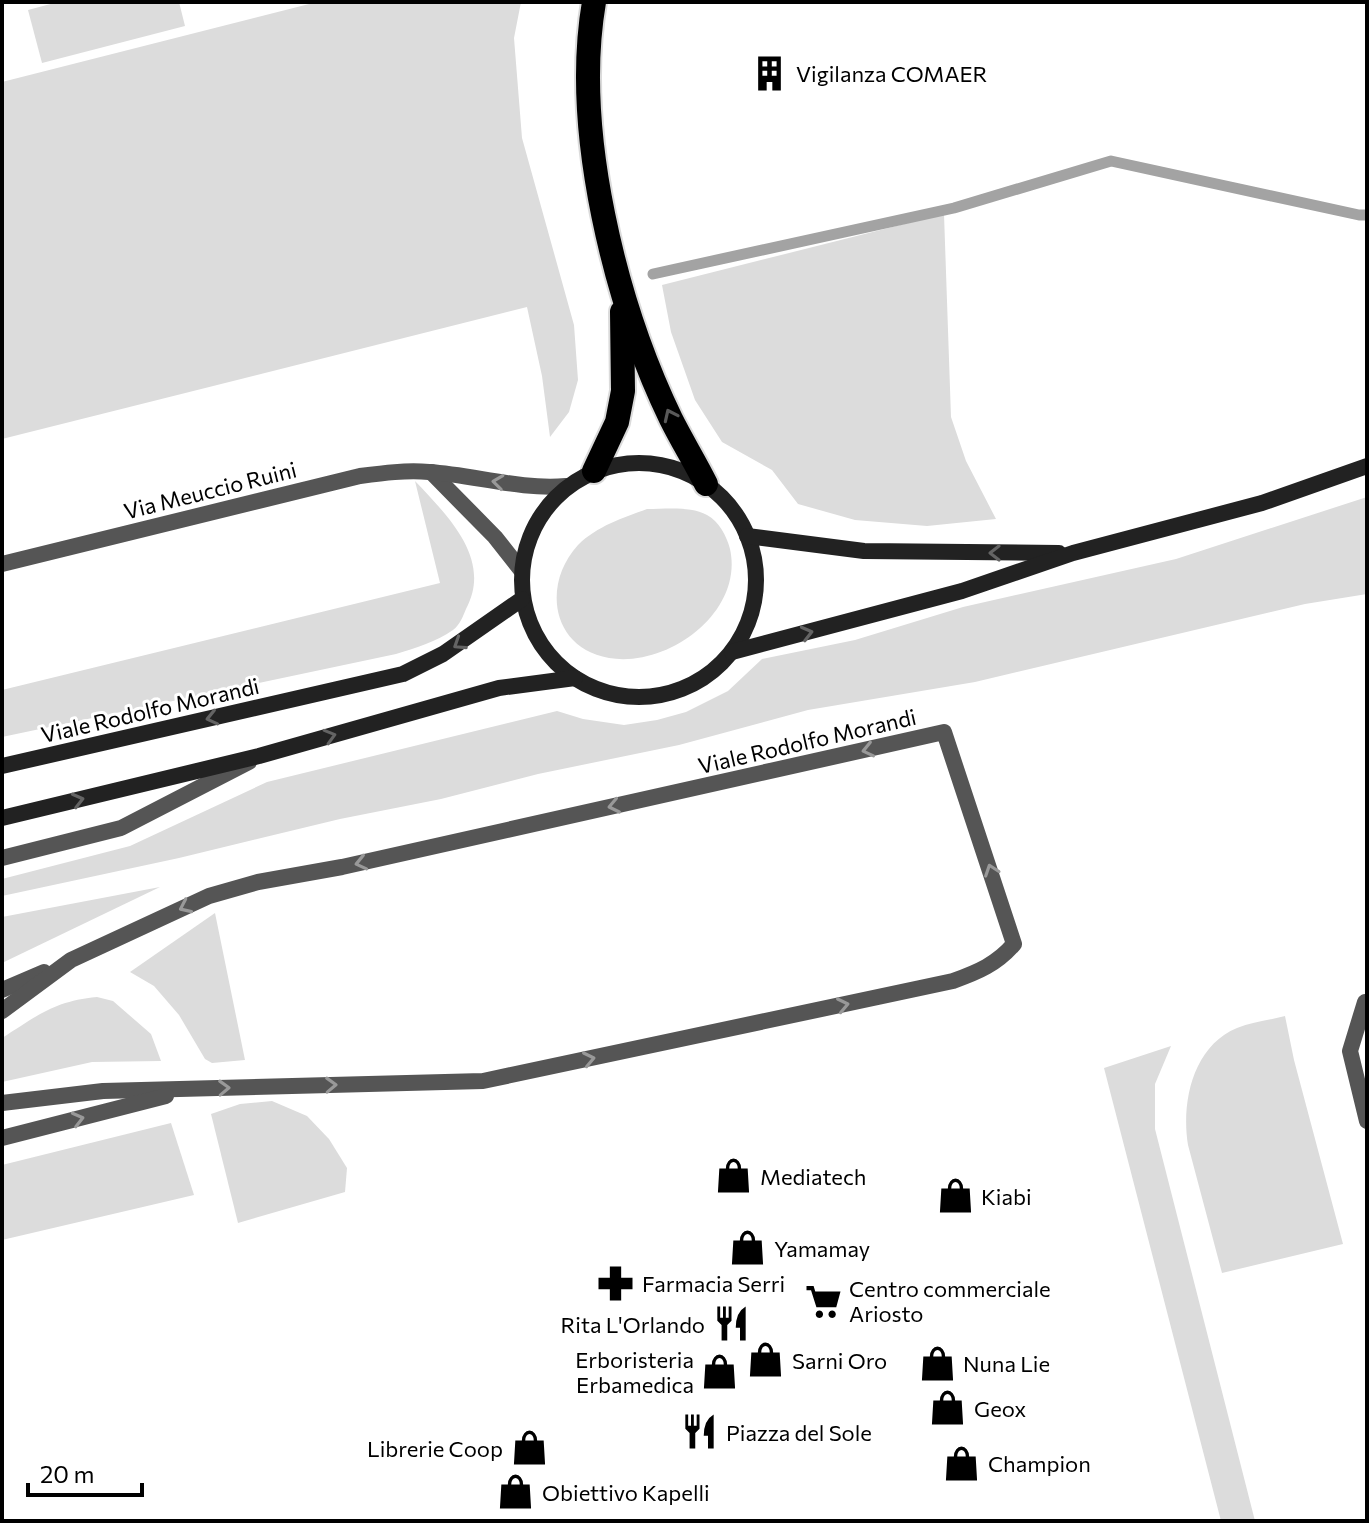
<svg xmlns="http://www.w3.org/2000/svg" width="1369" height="1523" font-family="Commissioner,sans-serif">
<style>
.green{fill:#dcdcdc}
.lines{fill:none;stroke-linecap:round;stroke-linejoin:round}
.stream{stroke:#a3a3a3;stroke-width:11}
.highway-casing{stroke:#dbdbdb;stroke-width:28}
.street{stroke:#555;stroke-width:16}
.secondary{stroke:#222;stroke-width:16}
.highway{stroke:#000;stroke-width:24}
.oneway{stroke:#595959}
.oneway2{stroke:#999}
.oneway3{stroke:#646464}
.labels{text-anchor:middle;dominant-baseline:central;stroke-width:6;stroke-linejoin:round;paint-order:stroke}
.poi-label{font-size:22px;fill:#000;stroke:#fff;text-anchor:start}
.street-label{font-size:22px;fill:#000;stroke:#fff}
</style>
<rect width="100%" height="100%" fill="#fff"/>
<g class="green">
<polygon points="58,2 179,2 185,26 42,63 28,10"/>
<polygon points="317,2 521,2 514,38 522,138 574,325 578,380 569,412 550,437 542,376 527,307 2,439 2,82"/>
<polygon points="944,214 951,417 966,461 996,519 927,526 855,520 798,504 772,470 722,442 695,400 671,332 662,285"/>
<path d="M415,481C447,515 493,559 466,609C463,616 460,625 453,630C436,642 415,648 396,654L2,737V690L440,583Z"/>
<polygon points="1367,497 1367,594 1305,604 975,682 808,710 679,745 538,774 441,799 340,819 179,858 2,896 2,879 130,846 267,782 557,711 583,719 624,725 657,720 686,712 728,691 762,659 855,640 963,607 1176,559"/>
<path d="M647,509C666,509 691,506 707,515C719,521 727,537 730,549C744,612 668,668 609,658C551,648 542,584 578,545C597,526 623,518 647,509Z"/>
<polygon points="160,887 2,963 2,917"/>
<polygon points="215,913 245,1060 212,1063 205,1059 179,1015 154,986 130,972"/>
<path d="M97,997L113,1001L151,1034L161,1061L92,1062L2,1082V1038C37,1016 54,1001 97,997Z"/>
<path d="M1285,1016L1294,1060L1343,1244L1222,1273L1188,1145C1181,1102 1193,1046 1237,1028C1252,1022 1270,1020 1285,1016Z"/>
<polygon points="1171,1046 1155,1084 1155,1129 1255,1521 1221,1521 1104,1068"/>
<polygon points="272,1101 307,1116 329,1139 347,1168 345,1192 238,1223 211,1114 240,1104"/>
<polygon points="171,1123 194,1195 2,1240 2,1165"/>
</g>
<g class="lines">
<polyline class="stream" points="653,274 954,208 1111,161 1359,215 1367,215"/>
<defs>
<g id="highway">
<path d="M594,2C572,130 615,303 671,419C682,441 695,462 706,484"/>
<polyline points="594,471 617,422 623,391 622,312"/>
</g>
</defs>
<use href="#highway" class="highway-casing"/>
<g class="street">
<polyline points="431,472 495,537 521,570"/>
<path d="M2,564L360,476C383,473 406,470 429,472C475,475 520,490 566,486"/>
<polyline points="2,858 121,828 249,762"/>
<polyline points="2,990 44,972"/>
<polyline points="1365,1002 1350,1051 1367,1121"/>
<path d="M2,1011L71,960L209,896L258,882L342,867L944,732L1014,944C997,964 978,972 953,981L483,1081L103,1091L2,1103"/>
<polyline points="2,1138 166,1096"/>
</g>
<g class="secondary">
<circle cx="639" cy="580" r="117"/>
<polyline points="747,536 864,551 1059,553"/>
<polyline points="732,652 962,591 1073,553 1262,503 1367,466"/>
<polyline points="2,766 403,674 443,654 522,599"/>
<polyline points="2,818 259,756 499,688 575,678"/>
</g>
<use href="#highway" class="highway"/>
</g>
<defs><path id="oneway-chevron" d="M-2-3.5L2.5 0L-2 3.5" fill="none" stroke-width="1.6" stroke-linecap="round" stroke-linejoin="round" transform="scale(2)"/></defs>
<use class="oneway" href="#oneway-chevron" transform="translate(670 415) rotate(-115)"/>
<g class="oneway2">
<use href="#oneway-chevron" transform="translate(498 482) rotate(-173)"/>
<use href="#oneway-chevron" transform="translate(868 750) rotate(167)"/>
<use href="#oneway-chevron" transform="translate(614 806) rotate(168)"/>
<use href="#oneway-chevron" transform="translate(361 863) rotate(167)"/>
<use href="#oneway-chevron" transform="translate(991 870) rotate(-109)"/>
<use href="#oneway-chevron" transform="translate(185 907) rotate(155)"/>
<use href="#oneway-chevron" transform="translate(843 1005) rotate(-12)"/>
<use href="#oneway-chevron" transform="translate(589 1059) rotate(-12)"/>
<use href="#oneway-chevron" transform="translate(331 1085) rotate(-2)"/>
<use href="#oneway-chevron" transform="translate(224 1088) rotate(-2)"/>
<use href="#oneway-chevron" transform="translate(78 1119) rotate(-14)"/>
</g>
<g class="oneway3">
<use href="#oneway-chevron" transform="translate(995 553) rotate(-180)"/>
<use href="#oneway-chevron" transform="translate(807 633) rotate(-14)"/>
<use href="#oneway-chevron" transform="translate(459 644) rotate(147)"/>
<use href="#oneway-chevron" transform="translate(212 718) rotate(167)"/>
<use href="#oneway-chevron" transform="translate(330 736) rotate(-16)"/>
<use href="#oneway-chevron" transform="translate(78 800) rotate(-14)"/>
</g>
<defs>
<symbol id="building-bare" viewBox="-9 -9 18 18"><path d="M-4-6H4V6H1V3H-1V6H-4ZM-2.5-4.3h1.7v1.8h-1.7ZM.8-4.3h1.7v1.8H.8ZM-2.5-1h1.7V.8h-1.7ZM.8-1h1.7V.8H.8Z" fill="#000" stroke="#fff" stroke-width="2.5" paint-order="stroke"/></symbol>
<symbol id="shop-bare" viewBox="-9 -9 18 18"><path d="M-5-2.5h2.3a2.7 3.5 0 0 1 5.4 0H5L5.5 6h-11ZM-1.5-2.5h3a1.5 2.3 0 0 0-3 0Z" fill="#000" stroke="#fff" stroke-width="2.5" paint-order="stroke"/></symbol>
<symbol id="pharmacy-bare" viewBox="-9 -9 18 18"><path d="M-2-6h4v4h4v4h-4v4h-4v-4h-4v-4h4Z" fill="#000" stroke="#fff" stroke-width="2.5" paint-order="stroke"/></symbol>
<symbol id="supermarket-bare" viewBox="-9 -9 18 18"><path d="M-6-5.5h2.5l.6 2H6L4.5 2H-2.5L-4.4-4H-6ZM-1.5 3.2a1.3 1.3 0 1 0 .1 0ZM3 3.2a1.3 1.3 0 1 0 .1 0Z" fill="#000" stroke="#fff" stroke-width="2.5" paint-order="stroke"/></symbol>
<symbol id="restaurant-bare" viewBox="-9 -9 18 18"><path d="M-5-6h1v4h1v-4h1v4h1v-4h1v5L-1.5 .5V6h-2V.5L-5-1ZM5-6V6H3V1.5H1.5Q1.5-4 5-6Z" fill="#000" stroke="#fff" stroke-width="2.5" paint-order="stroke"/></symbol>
</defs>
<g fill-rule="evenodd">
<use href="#building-bare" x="744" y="48" width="51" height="51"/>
<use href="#shop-bare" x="708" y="1150" width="51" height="51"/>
<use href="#shop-bare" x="930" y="1170" width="51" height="51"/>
<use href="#shop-bare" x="722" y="1222" width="51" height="51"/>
<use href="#pharmacy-bare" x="590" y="1258" width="51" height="51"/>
<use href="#supermarket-bare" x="798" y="1276" width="51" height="51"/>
<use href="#restaurant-bare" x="706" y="1298" width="51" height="51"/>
<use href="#shop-bare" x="740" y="1334" width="51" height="51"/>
<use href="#shop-bare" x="912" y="1338" width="51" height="51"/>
<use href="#shop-bare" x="694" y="1346" width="51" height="51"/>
<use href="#shop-bare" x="922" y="1382" width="51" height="51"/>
<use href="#restaurant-bare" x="674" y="1406" width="51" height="51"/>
<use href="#shop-bare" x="504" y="1422" width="51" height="51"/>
<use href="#shop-bare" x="936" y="1438" width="51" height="51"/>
<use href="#shop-bare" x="490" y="1466" width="51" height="51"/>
</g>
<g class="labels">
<g class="poi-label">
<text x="796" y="73">Vigilanza COMAER</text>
<text x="760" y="1176">Mediatech</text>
<text x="981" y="1196">Kiabi</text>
<text x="774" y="1248">Yamamay</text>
<text x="642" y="1283">Farmacia Serri</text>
<text x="849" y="1288">Centro commerciale<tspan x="849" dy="25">Ariosto</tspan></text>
<text x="705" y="1324" text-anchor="end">Rita L'Orlando</text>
<text x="694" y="1359" text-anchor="end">Erboristeria<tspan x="694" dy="25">Erbamedica</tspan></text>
<text x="792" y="1360">Sarni Oro</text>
<text x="963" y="1363">Nuna Lie</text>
<text x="974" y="1408">Geox</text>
<text x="726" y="1432">Piazza del Sole</text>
<text x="503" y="1448" text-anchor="end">Librerie Coop</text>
<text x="988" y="1463">Champion</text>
<text x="542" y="1492">Obiettivo Kapelli</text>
</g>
<g class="street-label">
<text transform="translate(210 490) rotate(-14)">Via Meuccio Ruini</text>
<text transform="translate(150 710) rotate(-13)">Viale Rodolfo Morandi</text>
<text transform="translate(807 741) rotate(-13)">Viale Rodolfo Morandi</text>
</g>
</g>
<rect width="1369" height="1523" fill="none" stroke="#000000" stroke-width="8"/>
<path d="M28 1483v12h114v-12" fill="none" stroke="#000000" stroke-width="4"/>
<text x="40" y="1483" font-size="24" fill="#000000" stroke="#ffffff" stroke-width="6" paint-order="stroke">20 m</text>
</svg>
